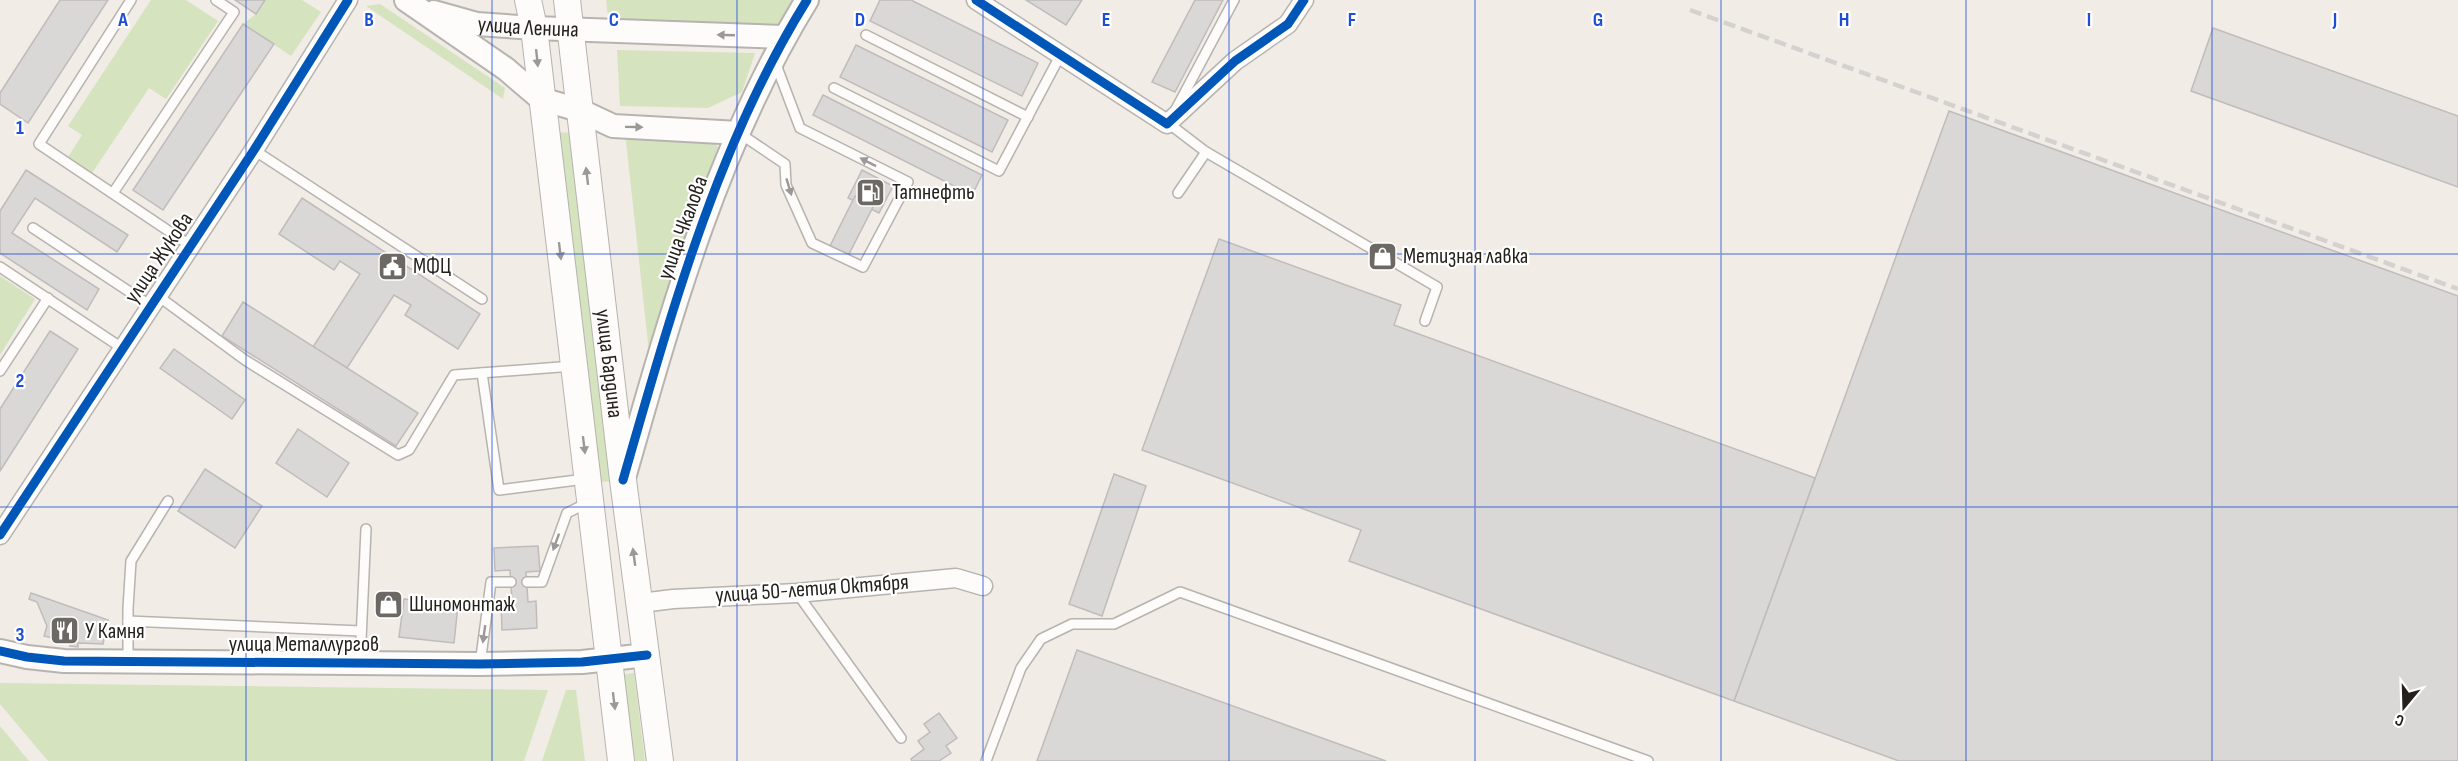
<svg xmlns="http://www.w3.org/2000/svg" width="2458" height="761" font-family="'Sofia Sans Condensed',sans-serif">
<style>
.green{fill:#d5e3bf}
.building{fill:#dad7d7;stroke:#bfbcbb;stroke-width:1.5}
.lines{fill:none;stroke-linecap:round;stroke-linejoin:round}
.service-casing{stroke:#b7b3af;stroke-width:12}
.minor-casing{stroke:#b7b3af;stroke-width:21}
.tertiary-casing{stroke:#b7b3af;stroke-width:26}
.secondary-casing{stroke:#b7b3af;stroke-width:28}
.service{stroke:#fdfcfb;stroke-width:9}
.minor{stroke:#fdfcfb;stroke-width:18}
.tertiary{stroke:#fdfcfb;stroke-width:22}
.secondary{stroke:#fdfcfb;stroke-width:26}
.rail{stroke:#d4d2d1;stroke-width:4.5;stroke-dasharray:12 6;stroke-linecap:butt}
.cycleway-casing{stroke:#fff;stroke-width:13}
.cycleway{stroke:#0057b8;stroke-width:9}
.oneway{fill:#9b9997}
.grid{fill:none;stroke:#1d4ed8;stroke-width:1.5;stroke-opacity:0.55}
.labels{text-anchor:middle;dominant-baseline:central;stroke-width:4.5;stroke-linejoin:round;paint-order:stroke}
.street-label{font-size:22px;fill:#24211d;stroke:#fff}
.poi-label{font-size:22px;fill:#24211d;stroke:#fff;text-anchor:start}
.grid-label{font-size:20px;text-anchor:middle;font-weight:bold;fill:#1d4ed8;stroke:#fff;stroke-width:4.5;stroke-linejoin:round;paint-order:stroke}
</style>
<rect width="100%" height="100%" fill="#f1ece6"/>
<g class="green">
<polygon points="151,0 186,0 218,21 166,99 149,88 92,173 68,157 82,135 68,126"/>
<polygon points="265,0 302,0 321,12 291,56 243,24 256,14"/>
<polygon points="606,0 800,0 781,31 609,25"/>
<polygon points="380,4 505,88 503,99 366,6"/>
<polygon points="617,50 755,53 742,92 708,108 620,106"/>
<polygon points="555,132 571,133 610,481 596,483"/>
<polygon points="625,132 702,133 718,147 649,352"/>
<polygon points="0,276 35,299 0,355"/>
<polygon points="634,673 645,761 630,761 619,675"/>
<polygon points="0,683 548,690 524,761 48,761 0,704"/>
<polygon points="566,690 576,690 585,761 542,761"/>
<polygon points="0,726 29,761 0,761"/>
</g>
<g class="building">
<polygon points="60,0 108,0 28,123 0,104 0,93"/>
<polygon points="235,0 265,0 256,14"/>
<polygon points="880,0 911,0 1038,63 1022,96 870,21"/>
<polygon points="1026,0 1082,0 1066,25"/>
<polygon points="1195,0 1223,0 1175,92 1152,82"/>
<polygon points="243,24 274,44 163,210 133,190"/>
<polygon points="2213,28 2458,116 2458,187 2191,91"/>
<polygon points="856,45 1008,120 992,152 840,77"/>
<polygon points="823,95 982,175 972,195 813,115"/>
<polygon points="1949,111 2458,296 2458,761 1899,761 1734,701"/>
<polygon points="26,170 128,235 117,252 35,198 12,233 99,289 87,310 0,253 0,211"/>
<polygon points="862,170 893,186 879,213 848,198"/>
<polygon points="855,196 874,205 846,260 828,250"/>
<polygon points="302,198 480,314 458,349 405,315 411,305 394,295 347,368 313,347 360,274 340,261 334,270 279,234"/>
<polygon points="1219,239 1401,305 1394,325 1815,478 1734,701 1349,561 1361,530 1142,450"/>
<polygon points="243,302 418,413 396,446 222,336"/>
<polygon points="50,331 78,349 0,471 0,409"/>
<polygon points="174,349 245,400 232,419 160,368"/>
<polygon points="298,429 349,463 327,497 276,463"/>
<polygon points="205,469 262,506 235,548 178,511"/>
<polygon points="1114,474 1146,486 1102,616 1069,604"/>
<polygon points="538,546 540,571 526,572 528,602 536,601 537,628 502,630 501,602 512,601 510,570 495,571 494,548"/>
<polygon points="31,593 108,620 103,644 78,643 78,647 70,646 70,642 44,636 47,626 37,602 29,599"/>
<polygon points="404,599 458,605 454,643 399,637"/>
<polygon points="1077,650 1386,761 1037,761"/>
<polygon points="939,713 957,738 946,746 951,753 939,761 912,761 911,759 924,749 918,741 930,732 924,724"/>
</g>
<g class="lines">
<defs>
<g id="service">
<polyline points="131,0 39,144 191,246"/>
<polyline points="866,35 1028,117"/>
<polyline points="834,88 999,171 1061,54"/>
<polyline points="1176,109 1234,0"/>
<polyline points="1168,123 1206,152 1437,287 1425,321"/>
<polyline points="739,133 785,164 786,185 812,243 863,267 908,182 800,128 775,62"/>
<polyline points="254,150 482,299"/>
<polyline points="113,193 234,12 216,0"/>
<polyline points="1178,193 1206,152"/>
<polyline points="33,228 151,306"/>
<polyline points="0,267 122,348"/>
<polyline points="158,296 245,360 398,455 409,450 454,375 573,366"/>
<polyline points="0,371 48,298"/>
<polyline points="482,373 499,490 585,479"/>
<polyline points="527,582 542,582 567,513 589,502"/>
<polyline points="797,593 901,738"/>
<polyline points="128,621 361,631"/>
<polyline points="128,662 128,608 131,561 168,501"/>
<polyline points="360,662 366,529"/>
<polyline points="480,664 491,582 511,582"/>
<polyline points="986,761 1021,668 1041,639 1072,624 1114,624 1180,592 1648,761"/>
</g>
<g id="minor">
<polyline points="976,0 1167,124 1235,61 1288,24 1304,0"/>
<polyline points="0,535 254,150 348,0"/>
<polyline points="641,603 673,599 797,593 956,578 983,586"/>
</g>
<g id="tertiary">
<polyline points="406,0 506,69 541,99 579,110 613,126 739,133"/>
<path id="s1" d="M434,12L477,24L534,28L784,37"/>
<path d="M624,478C670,316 718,144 807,0"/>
<polyline points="0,651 27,657 64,661 480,664 582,662 647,655"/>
</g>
<g id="secondary">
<polyline points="528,0 534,28 621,761"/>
<path id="s2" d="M567,0L623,480L660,761"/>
</g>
</defs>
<use href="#service" class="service-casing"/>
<use href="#minor" class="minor-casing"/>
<use href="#tertiary" class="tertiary-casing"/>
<use href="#secondary" class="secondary-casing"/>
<use href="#service" class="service"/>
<use href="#minor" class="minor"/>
<use href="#tertiary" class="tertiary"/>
<use href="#secondary" class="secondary"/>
<polyline class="rail" points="1690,10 2458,289"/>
<defs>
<g id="cycleway">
<polyline points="976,0 1167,124 1235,61 1288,24 1304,0"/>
<path d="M623,480C670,317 717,144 807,0"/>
<polyline points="0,535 254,150 348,0"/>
<polyline points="0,651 27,657 64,661 480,664 582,662 647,655"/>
</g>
</defs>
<use href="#cycleway" class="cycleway-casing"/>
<use href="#cycleway" class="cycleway"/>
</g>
<defs><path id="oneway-solid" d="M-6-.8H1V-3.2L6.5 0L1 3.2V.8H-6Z" transform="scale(1.5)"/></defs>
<g class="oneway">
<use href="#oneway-solid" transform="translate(726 35) rotate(-178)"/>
<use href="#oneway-solid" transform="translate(537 58) rotate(84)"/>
<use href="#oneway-solid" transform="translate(634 127) rotate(1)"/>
<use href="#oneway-solid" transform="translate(868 162) rotate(-153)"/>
<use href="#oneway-solid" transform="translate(587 176) rotate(-97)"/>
<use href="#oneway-solid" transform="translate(789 187) rotate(73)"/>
<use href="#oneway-solid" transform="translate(560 251) rotate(83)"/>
<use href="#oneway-solid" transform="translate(584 445) rotate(83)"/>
<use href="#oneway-solid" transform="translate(556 542) rotate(110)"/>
<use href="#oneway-solid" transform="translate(634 557) rotate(-98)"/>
<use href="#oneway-solid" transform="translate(484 634) rotate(98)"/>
<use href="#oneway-solid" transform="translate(614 701) rotate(83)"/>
</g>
<path class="grid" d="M246,0V761M492,0V761M737,0V761M983,0V761M1229,0V761M1475,0V761M1721,0V761M1966,0V761M2212,0V761M0,254H2458M0,507H2458"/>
<defs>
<symbol id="fuel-square" viewBox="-11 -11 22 22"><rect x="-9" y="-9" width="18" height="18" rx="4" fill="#6c6863" stroke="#fff"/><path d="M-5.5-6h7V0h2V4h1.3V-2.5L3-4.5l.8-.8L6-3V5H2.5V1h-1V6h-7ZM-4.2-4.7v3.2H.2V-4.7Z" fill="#fff"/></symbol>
<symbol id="shop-square" viewBox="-11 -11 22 22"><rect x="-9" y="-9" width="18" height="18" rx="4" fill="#6c6863" stroke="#fff"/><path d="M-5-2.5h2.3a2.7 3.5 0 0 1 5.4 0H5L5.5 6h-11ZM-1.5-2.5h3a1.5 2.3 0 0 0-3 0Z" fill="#fff"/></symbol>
<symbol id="civic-square" viewBox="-11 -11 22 22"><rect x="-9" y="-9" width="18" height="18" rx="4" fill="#6c6863" stroke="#fff"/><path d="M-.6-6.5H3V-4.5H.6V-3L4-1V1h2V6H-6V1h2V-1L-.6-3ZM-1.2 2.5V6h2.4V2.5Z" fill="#fff"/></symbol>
<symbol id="restaurant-square" viewBox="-11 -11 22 22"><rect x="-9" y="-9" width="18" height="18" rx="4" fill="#6c6863" stroke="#fff"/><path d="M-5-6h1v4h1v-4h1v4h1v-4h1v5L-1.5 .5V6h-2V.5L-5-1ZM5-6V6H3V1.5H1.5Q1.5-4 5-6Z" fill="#fff"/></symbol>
</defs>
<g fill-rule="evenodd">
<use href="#fuel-square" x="854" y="176" width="33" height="33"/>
<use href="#shop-square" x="1366" y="240" width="33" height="33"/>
<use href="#civic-square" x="376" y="250" width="33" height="33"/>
<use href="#shop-square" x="372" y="588" width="33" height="33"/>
<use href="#restaurant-square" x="48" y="614" width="33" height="33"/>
</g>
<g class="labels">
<g class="street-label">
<text stroke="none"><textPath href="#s1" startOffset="96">улица Ленина</textPath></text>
<text transform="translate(683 228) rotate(-70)">улица Чкалова</text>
<text transform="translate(159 258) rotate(-56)">улица Жукова</text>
<text stroke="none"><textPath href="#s2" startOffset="366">улица Бардина</textPath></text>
<text transform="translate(812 589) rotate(-4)">улица 50-летия Октября</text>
<text x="304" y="644">улица Металлургов</text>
</g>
<g class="poi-label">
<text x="892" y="192">Татнефть</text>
<text x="1403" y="256">Метизная лавка</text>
<text x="413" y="266">МФЦ</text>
<text x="409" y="604">Шиномонтаж</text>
<text x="85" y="631">У Камня</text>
</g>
</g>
<g class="grid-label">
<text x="123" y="26">A</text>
<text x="369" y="26">B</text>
<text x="614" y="26">C</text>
<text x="860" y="26">D</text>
<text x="1106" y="26">E</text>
<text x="1352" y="26">F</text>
<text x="1598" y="26">G</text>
<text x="1844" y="26">H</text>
<text x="2089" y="26">I</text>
<text x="2335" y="26">J</text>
<text x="20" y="134">1</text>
<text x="20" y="387">2</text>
<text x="20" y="641">3</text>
</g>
<g transform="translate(2404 707) rotate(199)" stroke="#ffffff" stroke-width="4.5" paint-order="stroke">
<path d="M0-4.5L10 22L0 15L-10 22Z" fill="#24211d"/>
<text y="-9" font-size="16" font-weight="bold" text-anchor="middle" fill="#24211d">С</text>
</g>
</svg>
